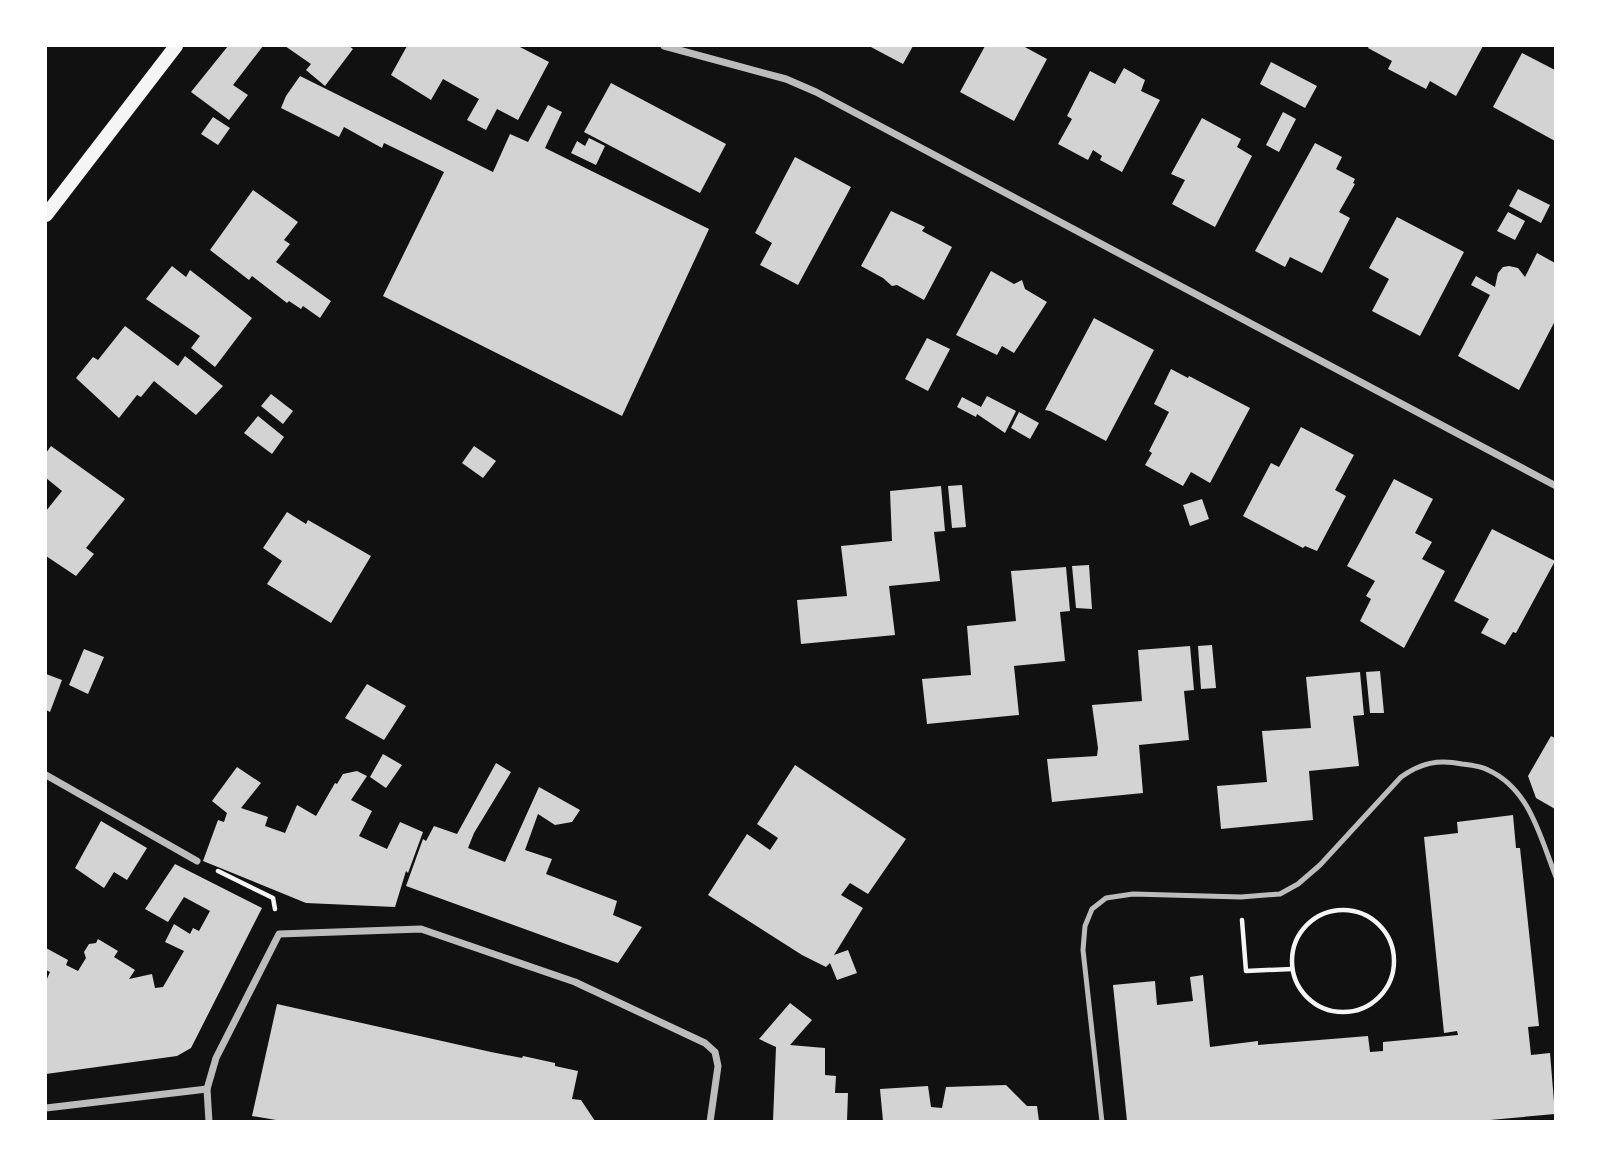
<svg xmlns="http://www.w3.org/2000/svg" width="1601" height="1167" font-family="'Source Sans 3',sans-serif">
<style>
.building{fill:#d3d3d3}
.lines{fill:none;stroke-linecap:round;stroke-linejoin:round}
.path{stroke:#f5f5f5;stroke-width:4.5}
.service{stroke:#bcbcbc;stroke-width:5}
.minor{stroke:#bcbcbc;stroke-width:7}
.secondary{stroke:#f5f5f5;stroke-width:14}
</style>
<rect width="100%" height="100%" fill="#111"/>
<g class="building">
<polygon points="228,46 263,46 233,85 248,95 229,120 191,92"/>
<polygon points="285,46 349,46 353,49 325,86 306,70 311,64"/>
<polygon points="407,46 518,46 549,62 518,120 497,109 486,130 467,120 479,99 443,79 431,100 391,75"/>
<polygon points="869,46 913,46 903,64"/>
<polygon points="985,46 1023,46 1047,59 1014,121 960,92"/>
<polygon points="1369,46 1483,46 1456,96 1430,81 1426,89 1388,69 1392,61 1368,48"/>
<polygon points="1522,53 1555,70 1555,141 1493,107"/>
<polygon points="1271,62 1317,86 1305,108 1260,84"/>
<polygon points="1124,68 1145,80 1141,91 1160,100 1122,172 1100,160 1102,156 1093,150 1088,160 1058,144 1072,119 1067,116 1090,71 1115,84"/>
<polygon points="300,76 493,172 510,134 528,142 548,105 562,112 545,148 709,229 622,416 383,296 444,172 384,143 382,148 344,127 339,137 281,108 286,96"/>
<polygon points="611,83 726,144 700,193 584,132"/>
<polygon points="1283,112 1296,119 1279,152 1266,145"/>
<polygon points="213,117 230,128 218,145 201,134"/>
<polygon points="1202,118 1241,139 1237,147 1252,156 1215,227 1172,204 1185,180 1171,174"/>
<polygon points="589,138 605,146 596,165 571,153 577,141 585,146"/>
<polygon points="1315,143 1342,157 1336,169 1355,179 1353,183 1355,184 1339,212 1350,218 1322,273 1290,257 1285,267 1255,251"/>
<polygon points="795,157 851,187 798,285 760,265 772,243 755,233"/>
<polygon points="1518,189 1550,205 1541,223 1509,206"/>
<polygon points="253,190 298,222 284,240 290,244 276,262 331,301 320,318 303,306 301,309 289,301 287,303 252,276 249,280 210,250"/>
<polygon points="891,211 925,227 922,231 952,247 924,300 897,285 892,286 883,278 861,266"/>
<polygon points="1508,212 1525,221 1515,240 1497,231"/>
<polygon points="1397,217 1464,252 1420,336 1372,311 1389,279 1369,268"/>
<polygon points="1537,253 1555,263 1555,321 1519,390 1458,356 1490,295 1471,285 1476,276 1495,287 1498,273 1503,267 1509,266 1518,268 1525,277"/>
<polygon points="172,266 186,277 190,270 252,318 215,367 191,348 200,336 146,299"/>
<polygon points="991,271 1014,284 1022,280 1025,289 1047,302 1014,353 1002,346 997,355 956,335"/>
<polygon points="1094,318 1154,350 1106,441 1050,411 1045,410"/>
<polygon points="125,326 178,366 185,356 223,386 196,415 154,381 141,397 137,395 119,418 76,378 93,357 98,360"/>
<polygon points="927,338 950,349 928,391 905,379"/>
<polygon points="1171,369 1188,378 1189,376 1250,408 1210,483 1191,472 1183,486 1145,465 1152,453 1149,451 1169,412 1154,404"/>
<polygon points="271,394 293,411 283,424 261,406"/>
<polygon points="987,396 1016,411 1005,433 977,414 976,417 957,407 962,397 981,407"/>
<polygon points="1019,412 1039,423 1030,439 1011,428"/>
<polygon points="258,416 284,437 272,454 244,433"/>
<polygon points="1301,427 1354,455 1335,490 1346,496 1317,551 1305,546 1303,548 1243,516 1271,463 1279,467"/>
<polygon points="51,446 125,499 86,548 94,554 76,576 46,556 46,511 62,491 46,478 46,453"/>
<polygon points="474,446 496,461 483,478 462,463"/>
<polygon points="1394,479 1433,499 1415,533 1432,542 1422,559 1445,571 1404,648 1360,621 1371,599 1366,596 1375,581 1347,566"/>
<polygon points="962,485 966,527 952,528 948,486"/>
<polygon points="941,486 945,531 934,532 940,581 889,586 895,635 801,644 797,600 847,596 841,546 892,541 890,491"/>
<polygon points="1202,499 1209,519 1190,526 1183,505"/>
<polygon points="287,512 306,524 308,520 371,556 331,623 267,584 282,561 263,548"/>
<polygon points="1492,529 1555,561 1516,633 1513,632 1505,645 1481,633 1489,619 1454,601"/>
<polygon points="1089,565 1092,609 1076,608 1072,566"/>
<polygon points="1066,567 1070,611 1060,612 1065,661 1014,666 1019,715 927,724 922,679 971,675 967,626 1016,621 1011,571"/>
<polygon points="1212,645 1216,688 1201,689 1198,646"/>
<polygon points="1190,646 1194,690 1184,691 1189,740 1139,745 1143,793 1052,802 1047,759 1097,756 1098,748 1092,705 1142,701 1138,650"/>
<polygon points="84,649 104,657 88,694 69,685"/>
<polygon points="1380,671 1384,713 1370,713 1366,672"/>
<polygon points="1360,672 1364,715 1353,716 1359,766 1309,771 1313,820 1221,829 1217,786 1267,782 1262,731 1311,728 1306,677"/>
<polygon points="46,674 62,680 50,712 46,710"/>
<polygon points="367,684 406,706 384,740 345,718"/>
<polygon points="1551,736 1555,738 1555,809 1536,798 1528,776"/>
<polygon points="383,754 402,765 386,788 370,777"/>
<polygon points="496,763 511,772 474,833 468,848 505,862 539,787 580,810 572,822 555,825 538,814 525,850 552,859 546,874 617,901 613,915 642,927 618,963 406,886 423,839 426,841 434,826 457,834"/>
<polygon points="795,765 906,839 868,894 850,883 841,895 863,908 834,955 848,950 857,973 837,980 830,963 826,967 802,955 708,895 747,834 770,850 778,838 757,824"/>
<polygon points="237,767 261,783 241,808 268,817 265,826 285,833 297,805 316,816 335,783 337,784 343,774 357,771 367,776 351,800 372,811 359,836 387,849 400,822 423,832 408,873 406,871 395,907 306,903 203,861 218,820 224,822 227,813 212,801"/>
<polygon points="1513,815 1516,848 1520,848 1539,1026 1528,1027 1531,1055 1550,1053 1555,1114 1479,1121 1127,1121 1113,985 1155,981 1157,1005 1193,1001 1190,977 1203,975 1210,1047 1258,1041 1258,1045 1368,1036 1370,1052 1383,1051 1383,1042 1458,1035 1457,1031 1444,1033 1424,837 1458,833 1457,822"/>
<polygon points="101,821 147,848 127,880 114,872 104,888 75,868"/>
<polygon points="175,864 262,908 191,1048 177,1056 46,1074 46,981 50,972 46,970 46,948 68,960 66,965 78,971 86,958 84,952 89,944 96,943 98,939 118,951 114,957 135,970 129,979 152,974 155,988 163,987 184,951 165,942 174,924 190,934 193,928 199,931 210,911 184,897 168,922 145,909"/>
<polygon points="790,1003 812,1020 790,1045 825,1048 825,1075 836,1076 835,1093 848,1093 847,1121 773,1121 776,1047 759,1039"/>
<polygon points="277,1004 491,1052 522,1058 523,1056 555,1063 555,1066 578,1071 572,1099 581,1100 595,1121 282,1121 252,1116"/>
<polygon points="1006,1085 1027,1106 1037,1106 1039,1121 883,1121 880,1089 928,1086 931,1107 942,1108 946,1087"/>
</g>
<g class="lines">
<g class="path">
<polyline points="218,871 273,898 275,909"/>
<circle cx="1343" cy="961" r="51"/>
<polyline points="1242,920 1246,971 1292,969"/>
</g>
<path class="service" d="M1102,1122L1083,950L1085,926L1092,909L1106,898L1133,894L1241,897L1280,894L1298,884L1320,865L1401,777C1421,763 1438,759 1462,764C1470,765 1481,766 1488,770C1530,789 1540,837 1556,877"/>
<g class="minor">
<polyline points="664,46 786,79 816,92 1556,486"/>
<polyline points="46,775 197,861"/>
<polyline points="46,1108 207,1089"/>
<polyline points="209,1122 207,1089 216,1058 279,934 421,929 575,982 705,1043 715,1052 718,1066 710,1122"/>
</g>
<polyline class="secondary" points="46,215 176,46"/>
</g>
<rect width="1601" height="1167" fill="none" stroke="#ffffff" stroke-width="94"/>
</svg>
